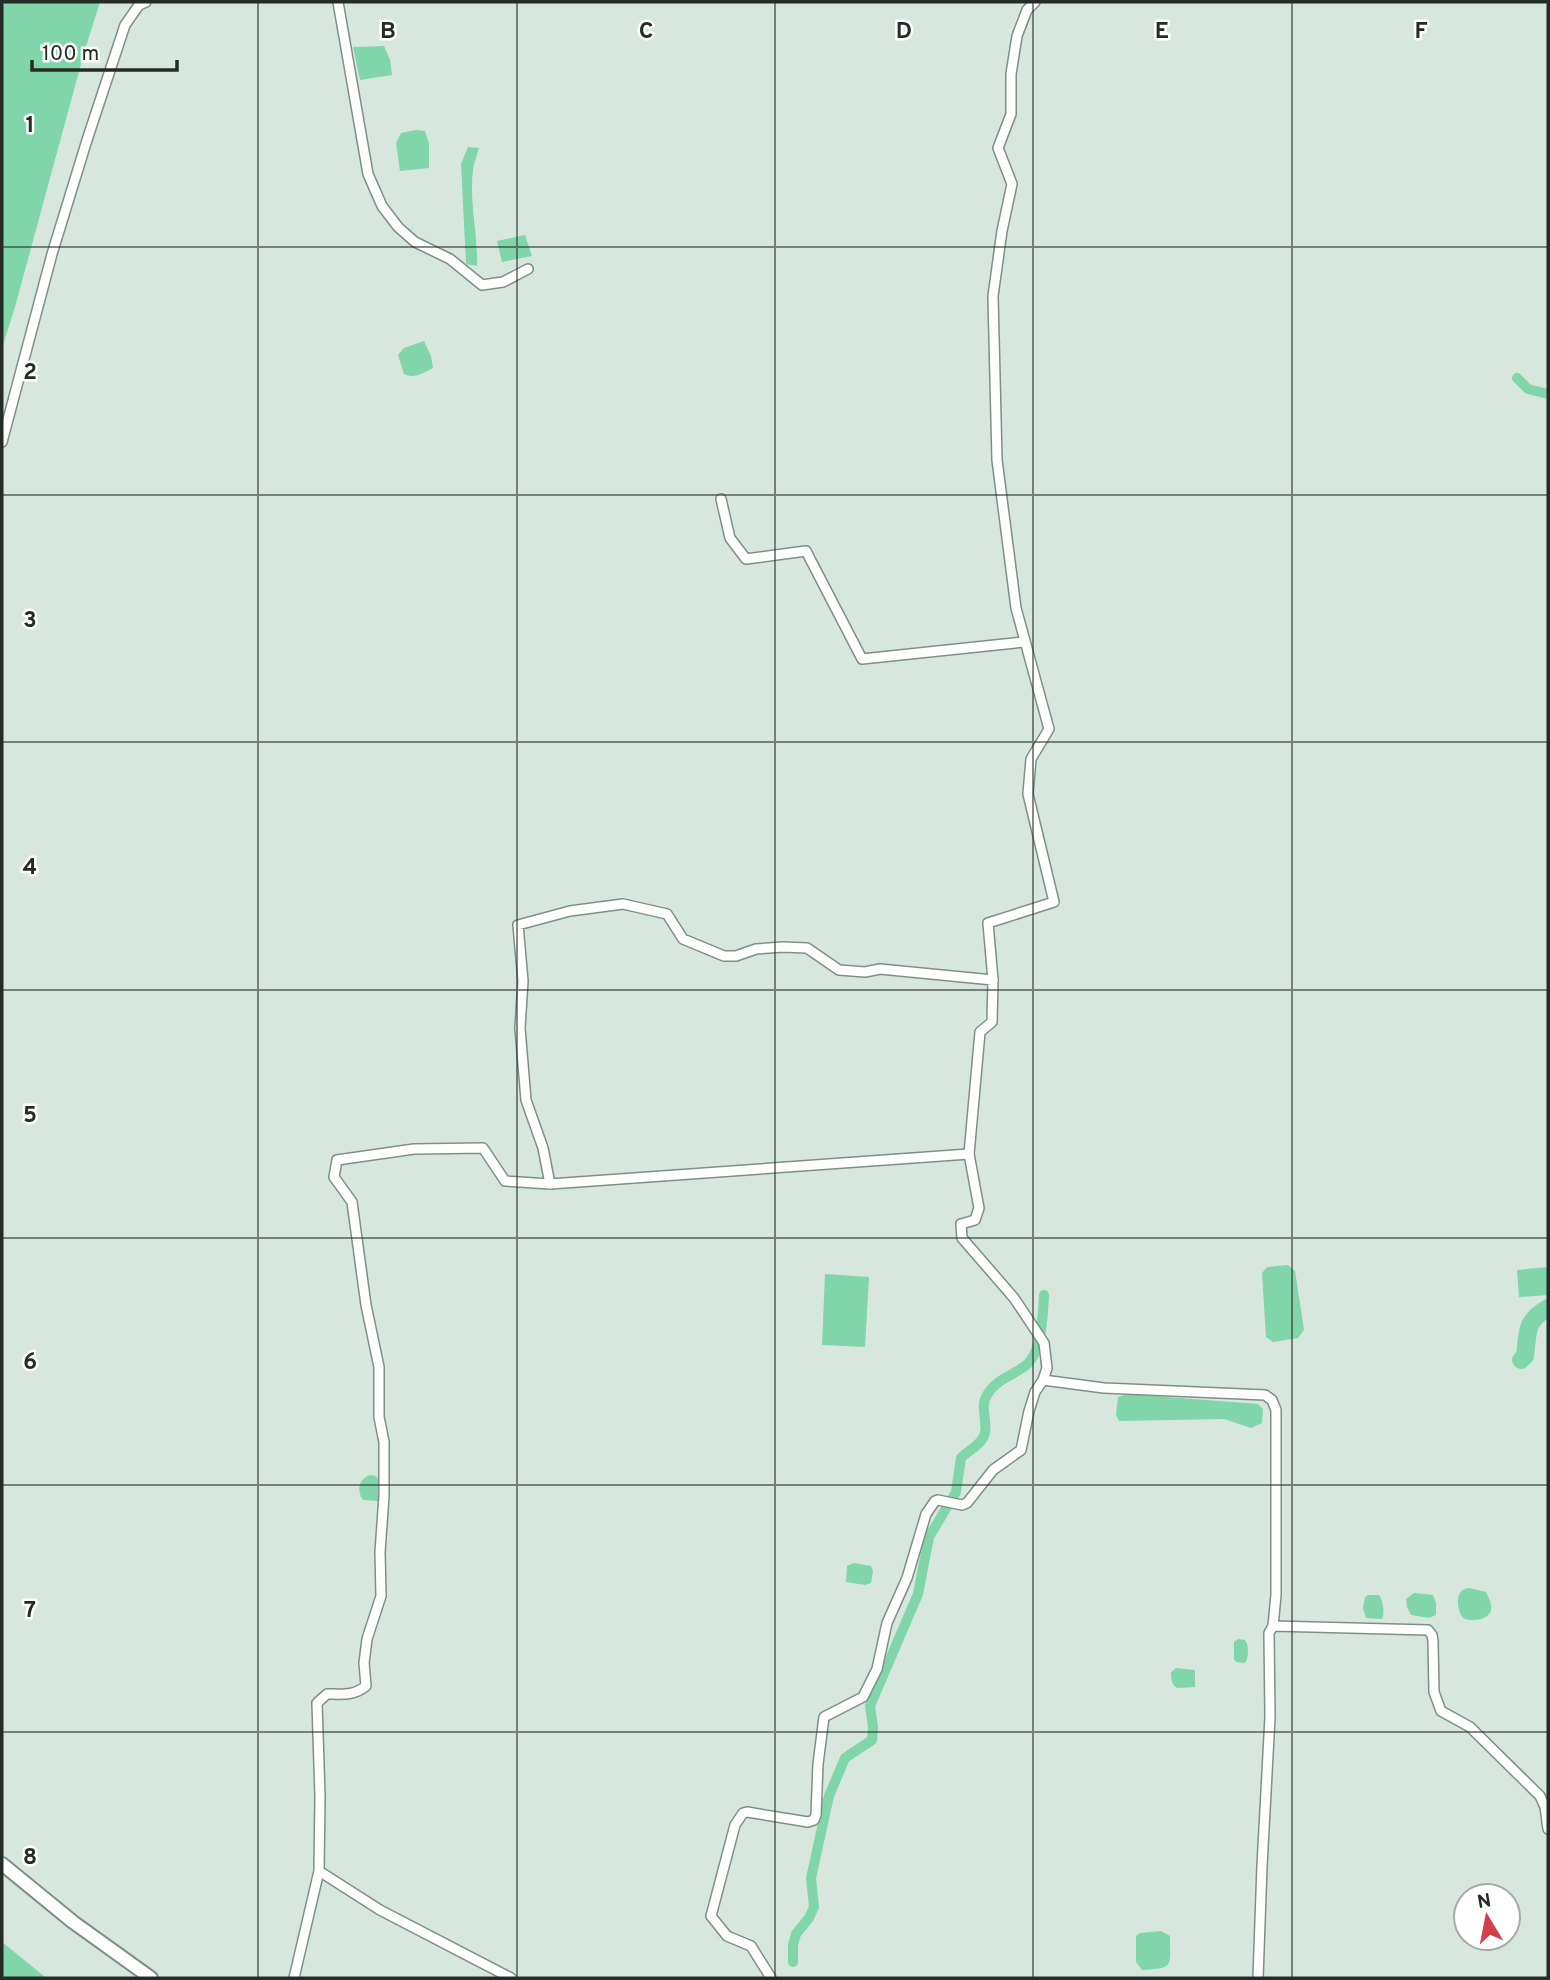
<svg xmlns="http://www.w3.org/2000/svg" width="1550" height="1980" font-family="Overpass,sans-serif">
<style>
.water{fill:#80d5aa}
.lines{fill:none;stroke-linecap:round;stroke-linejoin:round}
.canal{stroke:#80d5aa;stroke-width:10}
.river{stroke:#80d5aa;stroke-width:18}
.street-casing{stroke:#808f86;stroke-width:12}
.secondary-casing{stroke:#808f86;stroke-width:16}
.street{stroke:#fff;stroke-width:9}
.secondary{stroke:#fff;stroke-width:12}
.grid{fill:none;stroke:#252b27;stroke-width:2;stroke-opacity:0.55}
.grid-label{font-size:23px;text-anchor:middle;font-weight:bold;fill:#252b27;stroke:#fff;stroke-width:5;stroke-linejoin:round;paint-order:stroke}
</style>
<rect width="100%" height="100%" fill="#d7e7de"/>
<g class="water">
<polygon points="2,2 100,2 84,53 15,307 2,348"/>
<polygon points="384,46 390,60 392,75 360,80 353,47"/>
<polygon points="416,130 425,131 429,144 429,168 400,171 396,143 401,133"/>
<path d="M468,147L479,148C477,155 474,163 473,170C469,202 478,234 477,266L466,264L461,164Z"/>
<polygon points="525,235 532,256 502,262 497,241"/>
<path d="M424,341L431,356L433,368C424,373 414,379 404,374L398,355L404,348Z"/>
<polygon points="1288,1265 1295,1271 1304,1330 1298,1338 1273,1342 1266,1337 1262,1273 1267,1267"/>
<polygon points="1548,1267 1548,1295 1519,1297 1517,1270"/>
<polygon points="825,1274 869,1277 865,1347 822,1345"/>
<polygon points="1128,1394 1258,1404 1263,1409 1262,1423 1251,1428 1224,1419 1119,1421 1116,1415 1118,1397"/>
<path d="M370,1475L376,1476L381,1484L379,1501L363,1500C356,1490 359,1479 370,1475Z"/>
<polygon points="854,1563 871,1566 873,1571 871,1583 865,1585 846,1582 847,1566"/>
<path d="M1469,1588L1486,1592C1492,1604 1496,1614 1481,1619C1476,1620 1470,1621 1465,1619C1458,1615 1456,1599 1460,1593C1462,1589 1465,1589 1469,1588Z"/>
<polygon points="1414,1593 1433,1595 1436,1603 1436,1615 1429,1618 1411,1615 1407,1607 1406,1599"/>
<path d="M1368,1595H1379C1383,1601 1385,1612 1382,1619L1366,1618L1363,1608L1365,1597Z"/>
<path d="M1238,1639L1245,1640C1249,1645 1249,1657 1245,1663L1236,1662L1234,1659V1642Z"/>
<path d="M1176,1668L1195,1670V1687L1177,1688C1171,1684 1171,1678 1171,1672Z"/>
<path d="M1161,1931L1170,1936C1170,1967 1175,1968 1142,1970L1136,1962V1936L1140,1933Z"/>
<polygon points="2,1942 44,1976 46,1978 2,1978"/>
</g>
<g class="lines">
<g class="canal">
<polyline points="1517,378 1528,389 1548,394"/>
<path d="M793,1962V1945L796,1934L809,1918L814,1907L811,1878L829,1796L845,1758L872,1740L873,1727L870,1706L918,1594L929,1537L956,1492L961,1458C967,1452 976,1447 981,1441C992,1428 978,1409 987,1395C996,1379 1012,1376 1025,1366C1042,1354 1043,1314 1044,1295"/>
</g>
<path class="river" d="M1521,1360L1525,1356C1528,1332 1525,1321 1548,1308"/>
<defs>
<g id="street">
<polyline points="338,2 368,174 382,206 398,227 415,242 450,259 482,285 503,282 528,269"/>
<polyline points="2,442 52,254 87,140 125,25 139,5 146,2"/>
<polyline points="721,499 730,538 746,559 806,551 862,659 1024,642"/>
<polyline points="993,980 988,923 1054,902 1028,794 1031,759 1049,729 1016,608 997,460 993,296 1002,231 1012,184 998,148 1011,114 1011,74 1017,36 1027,10 1035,2"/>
<polyline points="550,1184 543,1148 526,1100 520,1028 523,981 518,925 570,911 623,904 667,914 683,939 724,956 736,956 756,949 783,947 807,948 839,970 865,972 880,969 993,980 992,1022 980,1032 969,1154 979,1208 975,1220 961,1224 962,1238 1014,1298 1044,1343 1047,1368 1043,1380 1035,1392 1029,1411 1021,1450 993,1470 967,1503 962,1505 938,1500 935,1501 926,1514 907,1578 887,1623 877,1669 863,1697 824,1717 818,1764 816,1815 814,1820 808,1822 747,1812 743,1813 735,1825 711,1916 727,1936 751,1946 771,1978"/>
<polyline points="1043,1380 1104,1388 1265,1395 1272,1400 1276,1410 1276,1595 1273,1626"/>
<polyline points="319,1871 380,1910 511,1978"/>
<path d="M294,1978L319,1871L320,1796L317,1703L327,1694C342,1694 354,1696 366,1686L364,1663L367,1639L381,1596L380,1552L384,1496V1442L379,1417V1367L366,1305L352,1202L334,1177L337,1160L414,1149L483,1148L505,1181L550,1184L969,1154"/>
<polyline points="1258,1978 1262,1866 1270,1717 1269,1633 1273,1626 1428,1630 1432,1635 1433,1641 1434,1692 1441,1711 1470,1727 1540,1796 1545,1807 1548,1829"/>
</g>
<polyline id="secondary" points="2,1864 73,1922 151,1978"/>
</defs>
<use href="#street" class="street-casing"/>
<use href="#secondary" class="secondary-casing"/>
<use href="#street" class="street"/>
<use href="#secondary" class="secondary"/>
</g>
<path class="grid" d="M258,2V1978M517,2V1978M775,2V1978M1033,2V1978M1292,2V1978M2,247H1548M2,495H1548M2,742H1548M2,990H1548M2,1238H1548M2,1485H1548M2,1732H1548"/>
<g class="grid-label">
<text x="388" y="38">B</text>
<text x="646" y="38">C</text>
<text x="904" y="38">D</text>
<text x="1162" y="38">E</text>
<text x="1421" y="38">F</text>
<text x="30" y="132">1</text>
<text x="30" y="379">2</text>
<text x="30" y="627">3</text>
<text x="30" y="874">4</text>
<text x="30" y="1122">5</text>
<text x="30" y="1369">6</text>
<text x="30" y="1617">7</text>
<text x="30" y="1864">8</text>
</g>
<rect width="1550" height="1980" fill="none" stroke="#252b27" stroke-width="7"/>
<g transform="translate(1487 1917) rotate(350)"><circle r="33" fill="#ffffff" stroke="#a8aaa9" stroke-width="2"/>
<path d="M0-5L12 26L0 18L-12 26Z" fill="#d1414a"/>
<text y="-10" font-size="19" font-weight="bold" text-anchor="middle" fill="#252b27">N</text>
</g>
<path d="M32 60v10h145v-10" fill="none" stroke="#252b27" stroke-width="3.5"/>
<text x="42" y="60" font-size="21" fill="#252b27" stroke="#ffffff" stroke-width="5" paint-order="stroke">100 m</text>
</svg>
